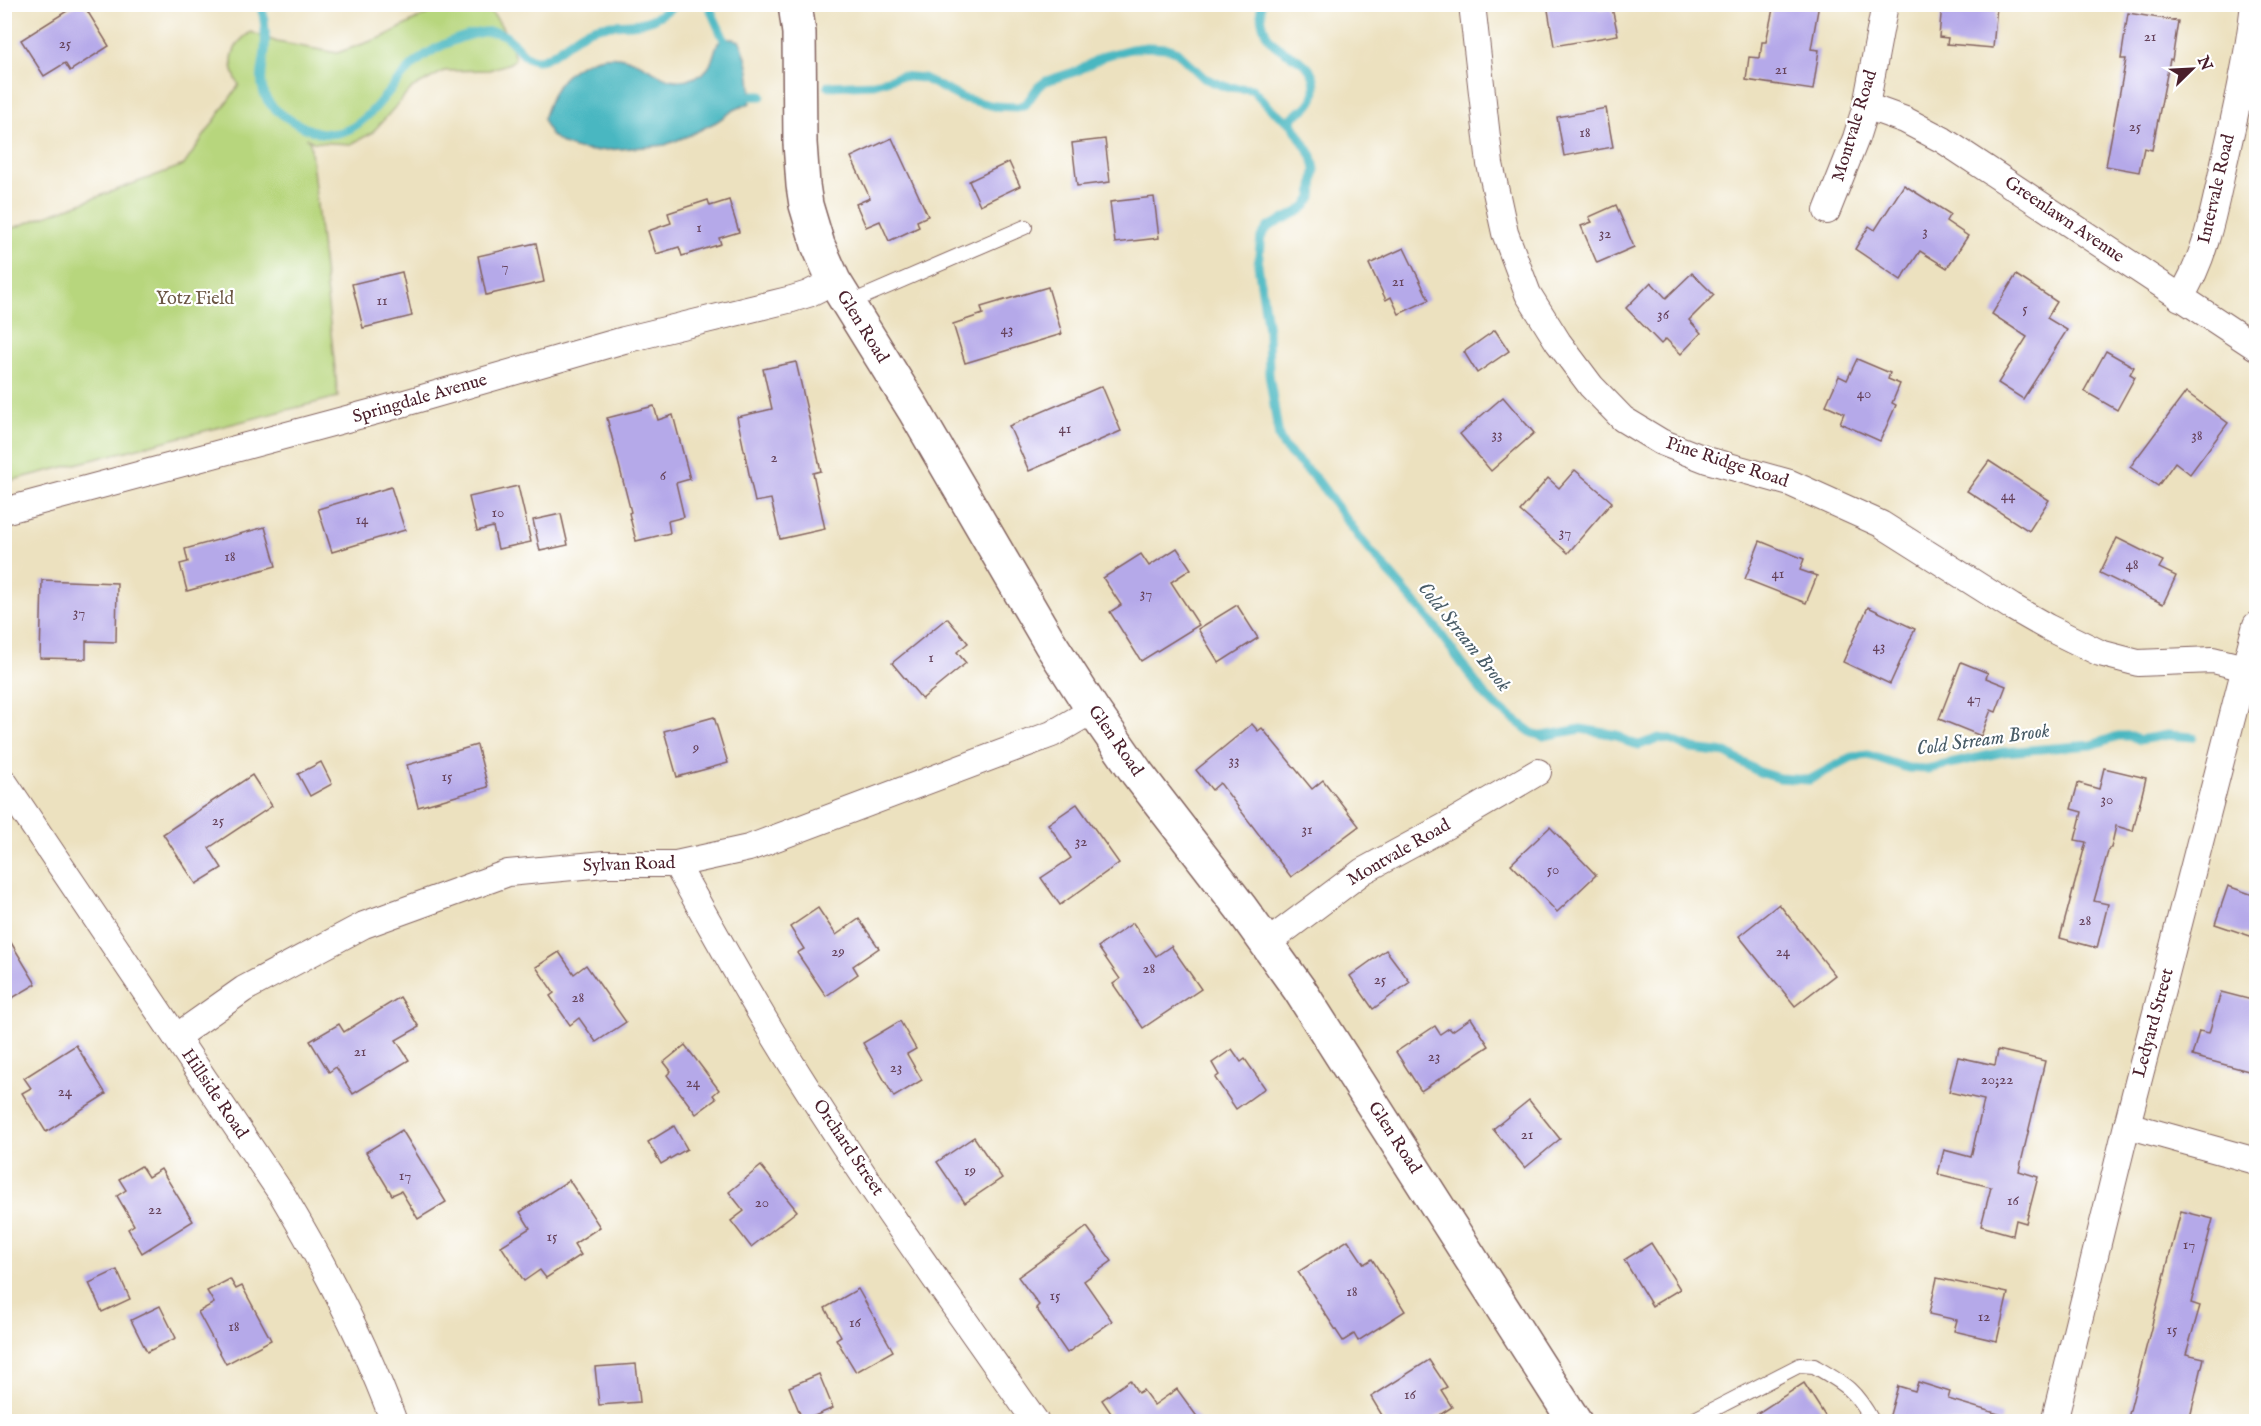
<svg xmlns="http://www.w3.org/2000/svg" width="2261" height="1426" font-family="'IM FELL English',serif">
<style>
.green{fill:#b7d67d;stroke:#807a54;stroke-width:1.5}
.water{fill:#48b7c1;stroke:#496b76;stroke-width:1.5}
.lines{fill:none;stroke-linecap:round;stroke-linejoin:round}
.stream{stroke:#48b7c1;stroke-width:9}
.building{fill:#b5a9e9}
.lane-casing{stroke:#83635f;stroke-width:16}
.street-casing{stroke:#83635f;stroke-width:28}
.secondary-casing{stroke:#83635f;stroke-width:36}
.lane{stroke:#fff;stroke-width:14}
.street{stroke:#fff;stroke-width:26}
.secondary{stroke:#fff;stroke-width:33}
.labels{text-anchor:middle;dominant-baseline:central;stroke-width:4.5;stroke-linejoin:round;paint-order:stroke}
.number-label{font-size:15px;fill:#65425a}
.street-label{font-size:18px;fill:#4a1f2b;stroke:#fff}
.park-label{font-size:18px;fill:#6b5644;stroke:#fff}
.water-label{font-size:20px;font-style:italic;fill:#495c67;stroke:#fff}
</style>
<rect width="100%" height="100%" fill="#fff"/>
<filter id="ink" filterUnits="userSpaceOnUse"><feTurbulence type="fractalNoise" baseFrequency=".0167" numOctaves="2"/><feDisplacementMap in="SourceGraphic" scale="12" xChannelSelector="R" yChannelSelector="G"/><feConvolveMatrix kernelMatrix="1 2 1 2 8 2 1 2 1" color-interpolation-filters="sRGB"/></filter>
<filter id="wash" filterUnits="userSpaceOnUse"><feTurbulence type="fractalNoise" baseFrequency=".008" numOctaves="4" result="noise"/><feDisplacementMap in="SourceGraphic" scale="24" xChannelSelector="R" yChannelSelector="G"/><feGaussianBlur stdDeviation="1.35" result="paint"/><feColorMatrix in="noise" values="0 0 0 0 0 0 0 0 0 0 0 0 0 0 0 0 0 1.4 0 .05"/><feComposite in="paint" operator="in"/></filter>
<g filter="url(#wash)">
<rect width="100%" height="100%" fill="#ece1bf"/>
<path class="green" d="M456,4C463,4 473,2 480,5C498,11 510,42 515,59L510,63L489,70L444,71L411,89L372,133L351,144L313,142L306,138L310,142L338,397L5,482V231L184,165L239,85C227,64 230,45 251,32L277,42L337,53L383,37L438,8Z"/>
<path class="water" d="M725,39H734L740,41C748,59 753,84 750,103L734,110L716,122L690,135L665,145L645,147L594,151L577,149L563,144L550,134L543,119C547,107 551,95 558,85C573,64 603,51 627,59C643,63 655,74 669,79C681,82 700,79 708,68C713,62 714,50 718,43Z"/>
<g class="lines">
<g class="stream">
<path d="M261,4C265,20 266,34 265,50C264,63 259,77 263,90C266,105 282,115 294,122C355,159 375,100 413,65C430,49 455,38 478,33C516,25 513,57 536,60C551,61 572,37 586,31C601,24 615,25 631,24C649,23 662,15 676,4"/>
<path d="M709,4C713,20 723,33 727,49"/>
<path d="M1261,4C1260,17 1263,30 1270,40C1285,58 1316,58 1315,89C1315,95 1313,101 1308,106C1304,110 1298,112 1293,117L1292,124L1312,156L1315,169L1312,197L1306,206L1298,212L1268,227L1261,237L1258,265L1268,330L1269,374L1279,437L1284,447L1318,481L1363,542L1434,625L1483,693L1496,706L1532,733L1543,736L1581,729L1617,735L1628,742L1639,745L1659,738L1670,740L1693,749L1726,753L1759,772L1779,778L1809,780L1852,757L1868,755L1908,768L1927,769L2003,752L2092,745L2118,736H2132L2139,740L2167,735L2193,737"/>
<polyline points="828,86 874,84 900,76 923,78 962,98 994,106 1017,107 1026,104 1038,87 1046,81 1077,71 1104,56 1131,49 1147,47 1167,48 1176,51 1204,78 1226,87 1252,89 1271,109 1292,124"/>
<polyline points="741,93 744,96 761,96"/>
</g>
</g>
<g id="blocks">
<g class="building">
<polygon points="78,4 83,4 109,46 70,71 65,63 44,76 21,40"/>
<polygon points="1547,4 1598,4 1599,10 1612,8 1618,35 1554,46"/>
<polygon points="1774,4 1819,4 1811,49 1819,50 1813,90 1746,80 1749,57 1760,58 1762,42 1766,42"/>
<polygon points="1942,4 1997,6 1993,48 1947,44 1948,38 1939,37"/>
<polygon points="2128,13 2178,21 2172,60 2170,59 2152,150 2144,148 2139,172 2106,166 2126,59 2121,59"/>
<polygon points="1606,108 1613,147 1564,156 1557,117"/>
<polygon points="892,138 928,216 917,221 919,227 889,241 880,221 866,227 856,204 870,198 851,157"/>
<polygon points="1105,139 1110,182 1077,186 1072,143"/>
<polygon points="1009,162 1020,186 980,205 969,181"/>
<polygon points="1904,185 1950,214 1946,221 1968,236 1947,268 1920,251 1901,280 1855,249 1869,226 1875,230"/>
<polygon points="1154,197 1159,238 1115,243 1110,202"/>
<polygon points="708,200 710,206 729,200 739,232 719,238 721,244 682,256 679,247 656,254 648,231 671,223 668,213"/>
<polygon points="1616,205 1634,247 1597,263 1581,226 1592,222 1589,217"/>
<polygon points="536,243 544,282 486,295 478,256"/>
<polygon points="1404,248 1429,300 1399,314 1391,297 1386,300 1369,264"/>
<polygon points="402,272 412,316 363,328 352,284"/>
<polygon points="1692,273 1714,295 1689,320 1701,333 1681,354 1666,339 1661,344 1626,308 1651,282 1666,298"/>
<polygon points="2016,275 2057,302 2047,318 2067,330 2023,399 1998,383 2027,337 1992,314"/>
<polygon points="1048,287 1062,334 965,363 953,324 983,314 981,307"/>
<polygon points="1495,330 1509,351 1477,373 1464,352"/>
<polygon points="2106,351 2134,367 2130,374 2135,377 2117,410 2084,391"/>
<polygon points="1857,359 1890,373 1888,379 1900,384 1892,403 1896,405 1880,441 1840,423 1844,413 1826,405 1839,376 1847,380"/>
<polygon points="796,362 821,471 813,473 825,529 780,539 771,499 755,502 737,417 772,409 763,369"/>
<polygon points="1102,386 1121,431 1029,471 1009,426"/>
<polygon points="2186,392 2228,423 2190,474 2175,462 2158,486 2130,467"/>
<polygon points="1503,397 1534,433 1491,471 1460,434"/>
<polygon points="654,406 658,420 673,415 690,479 676,483 684,517 668,521 670,533 636,541 629,513 631,512 607,418"/>
<polygon points="1989,461 2049,500 2029,531 1967,491"/>
<polygon points="1575,470 1612,502 1568,553 1520,511 1548,478 1559,488"/>
<polygon points="518,486 531,542 498,549 493,527 477,531 469,497"/>
<polygon points="391,487 405,530 332,552 318,509"/>
<polygon points="561,514 568,545 540,551 533,520"/>
<polygon points="265,527 276,566 187,591 180,564 188,562 185,549"/>
<polygon points="2117,538 2163,561 2159,568 2176,576 2163,604 2100,573"/>
<polygon points="1760,541 1804,559 1800,570 1817,576 1806,603 1745,579"/>
<polygon points="1177,548 1191,569 1171,582 1199,625 1141,661 1110,612 1121,605 1103,578 1141,554 1149,566"/>
<polygon points="42,580 117,583 116,642 86,641 86,659 40,658"/>
<polygon points="1237,605 1258,638 1219,663 1198,629"/>
<polygon points="1868,607 1915,629 1890,684 1843,662"/>
<polygon points="947,618 968,643 957,652 966,663 922,699 892,663"/>
<polygon points="1961,662 1988,673 1986,678 2006,686 1996,712 1991,710 1981,736 1939,719"/>
<polygon points="714,717 728,763 677,777 664,731"/>
<polygon points="1252,724 1258,731 1262,728 1312,789 1323,780 1359,826 1291,877 1220,783 1212,790 1196,770"/>
<polygon points="477,745 488,787 418,807 407,765"/>
<polygon points="321,762 332,784 310,796 298,774"/>
<polygon points="2104,768 2146,778 2133,831 2116,826 2111,848 2109,848 2094,901 2108,904 2097,948 2060,938 2086,842 2075,840 2082,812 2071,809 2078,783 2099,789"/>
<polygon points="252,775 272,806 209,848 222,868 196,884 163,834"/>
<polygon points="1077,804 1119,863 1060,905 1041,878 1071,858 1048,824"/>
<polygon points="1550,827 1596,875 1557,912 1511,864"/>
<polygon points="2228,886 2256,896 2256,938 2215,924"/>
<polygon points="1779,904 1835,975 1795,1006 1739,936"/>
<polygon points="818,908 836,935 859,919 879,948 853,966 858,974 826,996 797,953 804,949 790,927"/>
<polygon points="1133,923 1156,956 1171,946 1201,989 1143,1028 1113,984 1120,979 1098,947"/>
<polygon points="4,931 36,984 4,1003"/>
<polygon points="1386,950 1410,982 1373,1009 1350,976"/>
<polygon points="559,952 574,974 586,965 626,1022 596,1042 579,1018 570,1025 550,996 554,993 536,967"/>
<polygon points="2221,992 2256,1001 2256,1073 2192,1056 2199,1031 2209,1033"/>
<polygon points="400,997 419,1027 396,1040 409,1060 353,1094 336,1067 329,1072 310,1041 339,1024 344,1032"/>
<polygon points="1471,1018 1489,1046 1421,1091 1396,1052 1435,1026 1440,1034 1449,1028 1452,1031"/>
<polygon points="900,1021 916,1049 907,1054 922,1080 894,1097 863,1043"/>
<polygon points="76,1045 106,1094 46,1132 22,1093 31,1088 24,1078"/>
<polygon points="685,1045 719,1090 713,1095 716,1099 696,1114 667,1075 671,1071 664,1062"/>
<polygon points="1232,1049 1241,1062 1245,1059 1265,1088 1236,1109 1215,1078 1219,1075 1212,1063"/>
<polygon points="1998,1050 2045,1061 2019,1171 2038,1177 2026,1223 2016,1220 2013,1235 1981,1226 1991,1187 1938,1174 1944,1150 1971,1157 1984,1100 1949,1092 1958,1057 1995,1065"/>
<polygon points="1529,1100 1560,1139 1525,1168 1493,1129"/>
<polygon points="674,1126 687,1149 661,1164 648,1142"/>
<polygon points="402,1130 446,1202 418,1219 401,1191 392,1195 366,1152"/>
<polygon points="974,1137 1002,1178 965,1203 937,1162"/>
<polygon points="141,1166 148,1177 161,1169 193,1221 142,1253 128,1229 134,1225 117,1196 126,1190 119,1179"/>
<polygon points="761,1166 797,1211 751,1247 731,1221 744,1211 729,1192"/>
<polygon points="569,1180 600,1227 574,1244 581,1255 546,1278 540,1270 524,1281 501,1246 530,1228 520,1212"/>
<polygon points="2181,1211 2213,1219 2191,1303 2200,1306 2186,1354 2204,1358 2189,1422 2127,1422"/>
<polygon points="1087,1227 1112,1261 1084,1281 1112,1321 1067,1353 1036,1308 1039,1305 1018,1277"/>
<polygon points="1348,1240 1364,1264 1372,1259 1405,1311 1358,1341 1354,1334 1343,1341 1298,1272"/>
<polygon points="1651,1243 1680,1289 1652,1306 1624,1260"/>
<polygon points="117,1270 130,1299 102,1312 89,1283"/>
<polygon points="1937,1278 2008,1293 1997,1341 1954,1331 1957,1320 1929,1314"/>
<polygon points="230,1279 236,1289 242,1286 271,1340 226,1364 198,1312 214,1303 207,1291"/>
<polygon points="858,1289 893,1351 856,1372 836,1339 841,1336 825,1308"/>
<polygon points="160,1306 176,1338 147,1352 131,1320"/>
<polygon points="1429,1360 1447,1387 1441,1390 1452,1407 1429,1422 1386,1422 1371,1397"/>
<polygon points="636,1364 640,1402 599,1405 595,1367"/>
<polygon points="819,1374 833,1408 803,1421 789,1387"/>
<polygon points="1130,1380 1138,1393 1143,1390 1154,1405 1177,1389 1201,1422 1100,1422 1111,1413 1102,1400"/>
<polygon points="1918,1382 1950,1392 1948,1399 2002,1415 2001,1422 1888,1422 1898,1386 1915,1391"/>
<polygon points="1804,1383 1829,1422 1744,1422"/>
</g>
</g>
</g>
<g filter="url(#ink)">
<use href="#blocks" fill-opacity="0" stroke="#83635f" stroke-width="1.5"/>
<g class="lines">
<defs>
<g id="lane">
<polyline points="847,304 1025,227"/>
<path d="M1689,1422L1800,1365L1814,1366C1845,1384 1855,1389 1873,1422"/>
</g>
<g id="street">
<polyline points="1472,4 1490,164 1505,233 1528,294 1558,342 1591,386 1623,419 1661,442 1707,460 1790,483 1881,524 2012,607 2047,627 2100,653 2138,663 2213,660 2245,668"/>
<polyline points="1866,106 1905,120 1943,140 2256,347"/>
<polyline points="1827,211 1856,138 1866,106 1885,4"/>
<path d="M2180,298C2206,258 2214,209 2224,163C2236,111 2248,58 2254,4"/>
<polyline points="4,511 384,409 624,340 792,299 808,294 834,281"/>
<path d="M4,782L283,1196C326,1268 365,1343 394,1422"/>
<path d="M676,864C708,921 739,978 773,1034C854,1167 946,1294 1036,1422"/>
<polyline points="1267,943 1363,871 1446,826 1538,772"/>
<polyline points="176,1037 244,989 364,925 508,873 605,864 676,864 749,848 1052,734 1093,710"/>
<polyline points="2127,1125 2256,1161"/>
<polyline points="2054,1422 2127,1125 2256,625"/>
</g>
<polyline id="secondary" points="795,4 799,33 800,143 803,185 806,205 818,245 834,281 914,410 1050,643 1093,710 1137,773 1241,908 1299,989 1575,1422"/>
</defs>
<use href="#lane" class="lane-casing"/>
<use href="#street" class="street-casing"/>
<use href="#secondary" class="secondary-casing"/>
<use href="#lane" class="lane"/>
<use href="#street" class="street"/>
<use href="#secondary" class="secondary"/>
</g>
</g>
<g class="labels">
<g class="number-label">
<text x="2150" y="36">21</text>
<text x="65" y="43">25</text>
<text x="1781" y="69">21</text>
<text x="2135" y="126">25</text>
<text x="1585" y="132">18</text>
<text x="699" y="227">1</text>
<text x="1925" y="231">3</text>
<text x="1605" y="233">32</text>
<text x="505" y="266">7</text>
<text x="1398" y="281">21</text>
<text x="382" y="300">11</text>
<text x="2025" y="308">5</text>
<text x="1663" y="314">36</text>
<text x="1007" y="329">43</text>
<text x="1864" y="393">40</text>
<text x="1065" y="428">41</text>
<text x="1497" y="434">33</text>
<text x="2197" y="435">38</text>
<text x="774" y="457">2</text>
<text x="663" y="475">6</text>
<text x="2008" y="495">44</text>
<text x="498" y="512">10</text>
<text x="362" y="519">14</text>
<text x="1565" y="532">37</text>
<text x="230" y="556">18</text>
<text x="2132" y="564">48</text>
<text x="1778" y="573">41</text>
<text x="1146" y="593">37</text>
<text x="79" y="612">37</text>
<text x="1879" y="646">43</text>
<text x="931" y="657">1</text>
<text x="1974" y="698">47</text>
<text x="696" y="747">9</text>
<text x="1234" y="760">33</text>
<text x="447" y="776">15</text>
<text x="2107" y="799">30</text>
<text x="218" y="820">25</text>
<text x="1307" y="829">31</text>
<text x="1081" y="841">32</text>
<text x="1553" y="869">50</text>
<text x="2085" y="920">28</text>
<text x="838" y="951">29</text>
<text x="1783" y="951">24</text>
<text x="1149" y="968">28</text>
<text x="1380" y="979">25</text>
<text x="578" y="997">28</text>
<text x="360" y="1051">21</text>
<text x="1434" y="1056">23</text>
<text x="896" y="1067">23</text>
<text x="1997" y="1079">20;22</text>
<text x="693" y="1082">24</text>
<text x="65" y="1091">24</text>
<text x="1527" y="1134">21</text>
<text x="970" y="1170">19</text>
<text x="405" y="1175">17</text>
<text x="2013" y="1200">16</text>
<text x="762" y="1202">20</text>
<text x="155" y="1209">22</text>
<text x="552" y="1236">15</text>
<text x="2189" y="1244">17</text>
<text x="1352" y="1291">18</text>
<text x="1055" y="1295">15</text>
<text x="1984" y="1316">12</text>
<text x="855" y="1322">16</text>
<text x="234" y="1326">18</text>
<text x="2172" y="1329">15</text>
<text x="1410" y="1394">16</text>
</g>
<g class="street-label">
<text transform="translate(1855 126) rotate(-73)">Montvale Road</text>
<text transform="translate(2217 189) rotate(-77)">Intervale Road</text>
<text transform="translate(2064 220) rotate(34)">Greenlawn Avenue</text>
<text transform="translate(862 327) rotate(58)">Glen Road</text>
<text transform="translate(420 399) rotate(-16)">Springdale Avenue</text>
<text transform="translate(1727 463) rotate(18)">Pine Ridge Road</text>
<text transform="translate(1115 741) rotate(55)">Glen Road</text>
<text transform="translate(1399 853) rotate(-30)">Montvale Road</text>
<text transform="translate(629 865) rotate(-2)">Sylvan Road</text>
<text transform="translate(2154 1023) rotate(-75)">Ledyard Street</text>
<text transform="translate(214 1094) rotate(56)">Hillside Road</text>
<text transform="translate(1394 1138) rotate(57)">Glen Road</text>
<text transform="translate(848 1148) rotate(56)">Orchard Street</text>
</g>
<g class="park-label">
<text x="195" y="299">Yotz Field</text>
</g>
<g class="water-label">
<text transform="translate(1464 637) rotate(51)">Cold Stream Brook</text>
<text transform="translate(1983 740) rotate(-8)">Cold Stream Brook</text>
</g>
</g>
<rect width="2261" height="1426" fill="none" stroke="#fff" stroke-width="24"/>
<g transform="translate(2192 69) rotate(66)" stroke="#ffffff" stroke-width="4.5" paint-order="stroke">
<path d="M0-4.5L10 22L0 15L-10 22Z" fill="#4a1f2b"/>
<text y="-9" font-size="16" font-weight="bold" text-anchor="middle" fill="#4a1f2b">N</text>
</g>
</svg>
